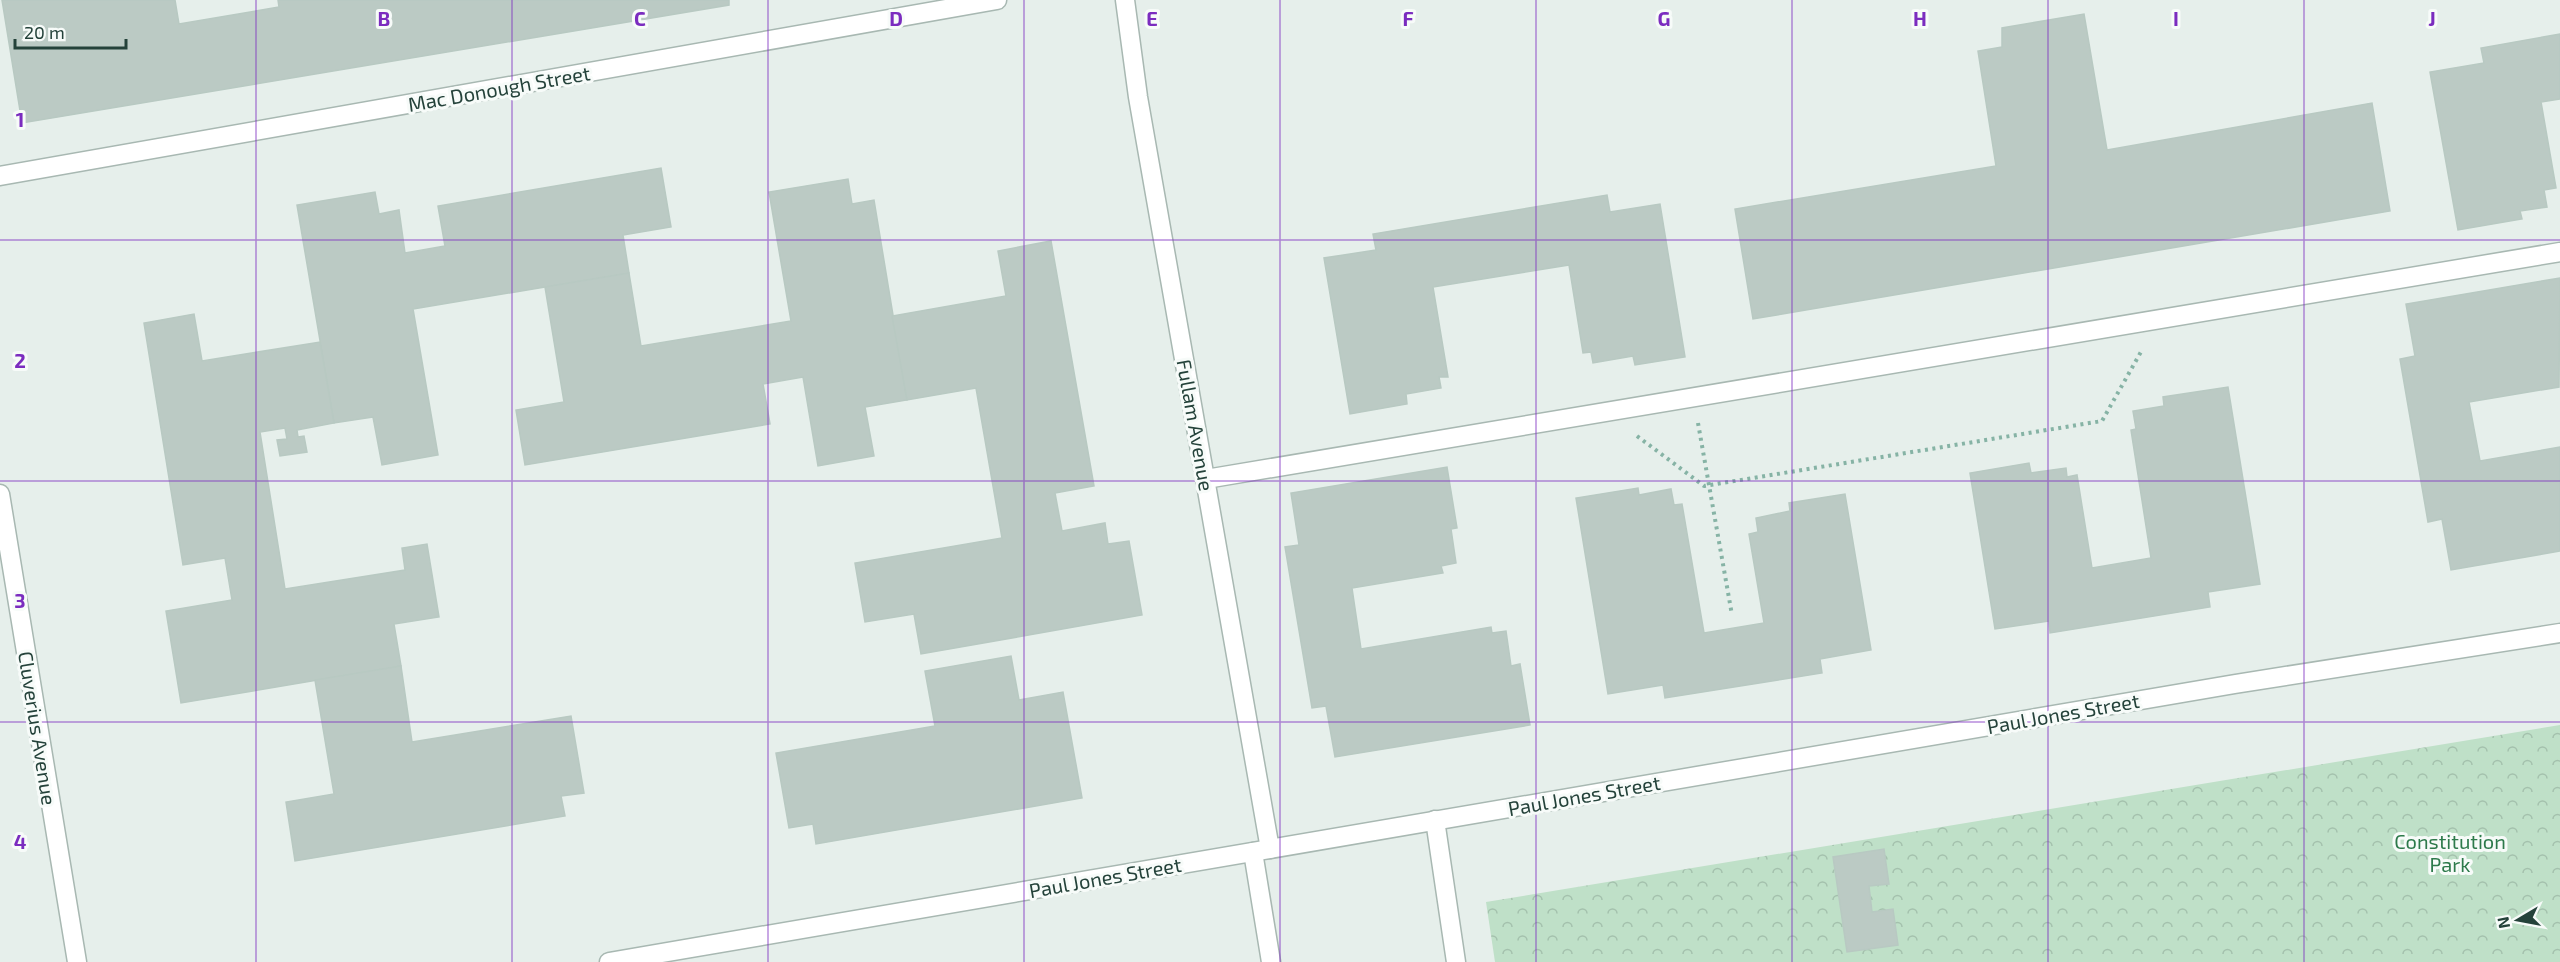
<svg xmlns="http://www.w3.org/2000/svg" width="2560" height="962" font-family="'Exo 2',sans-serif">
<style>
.forest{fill:url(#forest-crowns)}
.building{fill:#bbcac4;stroke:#b8c9c2;stroke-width:1.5}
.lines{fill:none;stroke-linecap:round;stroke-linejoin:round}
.lane-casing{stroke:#a8b8b2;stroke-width:21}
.street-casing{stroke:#a8b8b2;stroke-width:21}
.path{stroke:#86b3a5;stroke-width:4;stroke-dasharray:3 4.5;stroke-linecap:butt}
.lane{stroke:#fff;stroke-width:18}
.street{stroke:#fff;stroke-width:18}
.grid{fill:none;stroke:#7b2cbf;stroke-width:1.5;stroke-opacity:0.55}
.labels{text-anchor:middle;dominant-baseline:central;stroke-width:6;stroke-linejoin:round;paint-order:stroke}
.street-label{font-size:20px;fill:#24423a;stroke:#f7fbf9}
.park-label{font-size:20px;fill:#2d7a4b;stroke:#f7fbf9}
.grid-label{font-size:20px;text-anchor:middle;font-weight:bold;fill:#7b2cbf;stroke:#f7fbf9;stroke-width:6;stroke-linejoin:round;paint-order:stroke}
</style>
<defs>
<pattern id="forest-crowns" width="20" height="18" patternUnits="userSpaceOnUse" patternTransform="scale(1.5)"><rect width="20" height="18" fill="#bfe0c8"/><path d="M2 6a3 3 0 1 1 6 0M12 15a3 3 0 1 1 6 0" fill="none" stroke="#a4c1ad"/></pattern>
</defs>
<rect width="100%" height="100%" fill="#e6efeb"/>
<polygon class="forest" points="2560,725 2560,962 1495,962 1486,902"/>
<g class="building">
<polygon points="2,0 175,0 179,24 279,7 278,0 729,0 729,5 22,123"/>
<polygon points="2084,14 2107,150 2372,103 2390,211 1753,319 1735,209 1996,166 1978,51 2002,47 2002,28"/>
<polygon points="2560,34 2560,99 2541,102 2556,188 2544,190 2547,207 2520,211 2522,219 2458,230 2430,72 2484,63 2481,48"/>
<polygon points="661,168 671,227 623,235 629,273 413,309 438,455 382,465 373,417 334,423 297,205 375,192 379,214 399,210 405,253 445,246 438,206"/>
<polygon points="848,179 852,204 874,200 907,400 865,407 874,456 818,466 803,377 763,384 770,424 525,465 516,410 564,402 545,287 629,273 641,346 791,321 769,192"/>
<polygon points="1607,195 1610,212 1660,204 1685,357 1635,365 1633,356 1593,363 1591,352 1583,353 1569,265 1433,287 1448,377 1439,377 1441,388 1406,394 1407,404 1350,414 1324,258 1376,250 1373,234"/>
<polygon points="1051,241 1094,486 1055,493 1062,531 1105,523 1108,544 1129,541 1142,615 921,654 914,614 865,622 855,563 1002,538 976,388 907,400 892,316 1006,296 998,251"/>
<polygon points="2560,278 2559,387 2469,402 2480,461 2560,447 2560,551 2451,570 2442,519 2428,522 2400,359 2415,356 2406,304"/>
<polygon points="194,314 202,361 320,342 334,423 297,430 298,437 304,436 307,452 280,456 277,440 287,439 285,428 260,432 285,589 405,570 402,548 427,544 439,617 394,624 401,666 181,703 166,611 232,600 225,558 183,565 144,323"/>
<polygon points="2228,387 2260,584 2208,592 2210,607 2050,633 2049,621 1995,629 1970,473 2029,463 2031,473 2066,468 2067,477 2077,475 2092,568 2151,558 2131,430 2136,429 2133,411 2164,406 2163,397"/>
<polygon points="1447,467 1457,528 1451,529 1456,563 1441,566 1443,573 1352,588 1361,649 1491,627 1492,633 1506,631 1511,666 1520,664 1530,725 1335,757 1326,706 1312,708 1285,547 1299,545 1291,493"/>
<polygon points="1638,488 1639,495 1671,489 1674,505 1682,504 1704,633 1764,623 1749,534 1758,532 1756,518 1790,511 1789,503 1845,494 1871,650 1820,659 1822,673 1665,698 1663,685 1608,694 1576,498"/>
<polygon points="1011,656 1019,700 1063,692 1082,798 816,844 813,824 789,828 776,753 935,726 925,671"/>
<polygon points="401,666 412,742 571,716 584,793 561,796 565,816 295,861 286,802 334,794 315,680"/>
<polygon points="1884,849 1889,884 1869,886 1872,912 1893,909 1898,945 1847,952 1833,857"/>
</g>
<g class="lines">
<defs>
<g id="lane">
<polyline points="1435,820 1456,962"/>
<polyline points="1253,852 1271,962"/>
</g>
<g id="street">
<polyline points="1125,0 1138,97 1270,849"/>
<polyline points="0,176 997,0"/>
<polyline points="1206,479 2560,252"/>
<polyline points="0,494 77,962"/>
<polyline points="609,962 2235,684 2560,633"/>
</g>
</defs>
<use href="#lane" class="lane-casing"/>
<use href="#street" class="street-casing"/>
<g class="path">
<polyline points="1698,423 1732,615"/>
<polyline points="1637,436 1704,486 2102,421 2142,350"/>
</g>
<use href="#lane" class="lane"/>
<use href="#street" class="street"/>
</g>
<path class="grid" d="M256,0V962M512,0V962M768,0V962M1024,0V962M1280,0V962M1536,0V962M1792,0V962M2048,0V962M2304,0V962M0,240H2560M0,481H2560M0,722H2560"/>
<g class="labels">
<g class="street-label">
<text transform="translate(499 88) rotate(-10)">Mac Donough Street</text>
<text transform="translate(1196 425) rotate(80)">Fullam Avenue</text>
<text transform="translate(2063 713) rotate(-10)">Paul Jones Street</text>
<text transform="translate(38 728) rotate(81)">Cluverius Avenue</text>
<text transform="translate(1584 795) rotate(-10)">Paul Jones Street</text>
<text transform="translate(1105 877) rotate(-10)">Paul Jones Street</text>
</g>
<g class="park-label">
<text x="2450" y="841">Constitution<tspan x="2450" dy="23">Park</tspan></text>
</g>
</g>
<g class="grid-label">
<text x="384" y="26">B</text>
<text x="640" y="26">C</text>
<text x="896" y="26">D</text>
<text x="1152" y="26">E</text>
<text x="1408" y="26">F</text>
<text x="1664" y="26">G</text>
<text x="1920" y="26">H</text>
<text x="2176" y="26">I</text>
<text x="2432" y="26">J</text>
<text x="20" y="127">1</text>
<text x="20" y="368">2</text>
<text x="20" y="608">3</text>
<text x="20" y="849">4</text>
</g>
<g transform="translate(2518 920) rotate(260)" stroke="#f7fbf9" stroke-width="4.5" paint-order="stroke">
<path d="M0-4.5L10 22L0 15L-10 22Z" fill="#24423a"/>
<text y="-9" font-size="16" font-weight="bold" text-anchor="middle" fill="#24423a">N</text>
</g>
<path d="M15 39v9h111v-9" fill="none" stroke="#24423a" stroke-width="3"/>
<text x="24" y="39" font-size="18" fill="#24423a" stroke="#f7fbf9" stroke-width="4.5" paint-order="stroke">20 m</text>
</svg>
